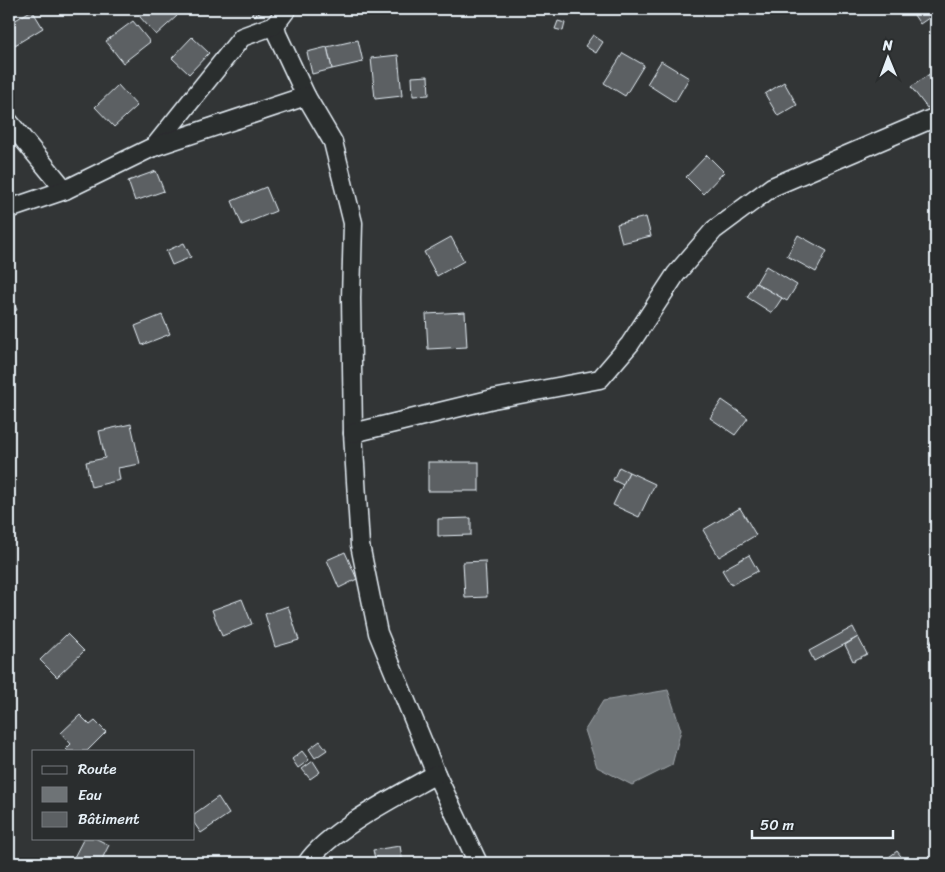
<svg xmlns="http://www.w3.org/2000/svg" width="945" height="872" font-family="Sriracha,sans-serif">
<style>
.water{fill:#6e7376;stroke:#9fa5aa}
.building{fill:#5c6063;stroke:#e8f1f8}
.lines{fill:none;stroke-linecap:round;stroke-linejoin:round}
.minor-casing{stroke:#e8f1f8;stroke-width:21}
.minor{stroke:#2a2d2e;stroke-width:18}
</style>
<rect width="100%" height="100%" fill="#323536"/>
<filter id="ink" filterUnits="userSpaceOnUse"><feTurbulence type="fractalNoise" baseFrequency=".02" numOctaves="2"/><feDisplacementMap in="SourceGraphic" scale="10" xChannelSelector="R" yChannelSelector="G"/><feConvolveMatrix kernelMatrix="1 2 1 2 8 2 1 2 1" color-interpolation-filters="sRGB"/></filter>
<g filter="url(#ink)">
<polygon class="water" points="668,690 681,730 672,765 632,785 597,767 585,730 603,701"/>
<g class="building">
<polygon points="149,9 170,9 177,16 156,35 140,17"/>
<polygon points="250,9 267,9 254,16"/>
<polygon points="910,9 936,9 936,13 920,24"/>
<polygon points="32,10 43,28 15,45 9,34 9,24"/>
<polygon points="133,21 150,42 123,63 106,41"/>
<polygon points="558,21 565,23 563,31 555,29"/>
<polygon points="593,35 603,42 596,53 585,46"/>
<polygon points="192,37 209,53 189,74 172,58"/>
<polygon points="358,40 363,62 332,69 327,47"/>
<polygon points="327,47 332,69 312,74 307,52"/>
<polygon points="623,53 644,65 625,96 604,83"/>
<polygon points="398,55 402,96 375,99 371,58"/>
<polygon points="661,61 689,78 675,102 647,84"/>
<polygon points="936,68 936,86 928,75"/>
<polygon points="928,75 936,86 936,102 927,108 911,87"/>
<polygon points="428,76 429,95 413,96 412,77"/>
<polygon points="784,82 797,105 778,116 765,94"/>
<polygon points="118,85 137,106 114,127 95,107"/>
<polygon points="707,155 724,172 703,194 686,177"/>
<polygon points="156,171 164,191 135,201 128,181"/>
<polygon points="266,187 276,211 242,225 232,201"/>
<polygon points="646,217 651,236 622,243 617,224"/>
<polygon points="798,235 827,251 816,272 787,256"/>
<polygon points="451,237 464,261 437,276 424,252"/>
<polygon points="184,243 191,257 172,265 166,251"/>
<polygon points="766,266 797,285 787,301 756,283"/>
<polygon points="936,278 936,299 933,299 929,280"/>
<polygon points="756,283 782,298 772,313 747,297"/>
<polygon points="9,292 17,310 9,313"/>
<polygon points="465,312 467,347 428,349 426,314"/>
<polygon points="162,315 170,334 142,345 135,326"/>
<polygon points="722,400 748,418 735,435 710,418"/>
<polygon points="131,424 140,464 118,468 120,480 91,487 86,462 105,458 99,431"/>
<rect x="428" y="462" width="51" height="29"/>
<polygon points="619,467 629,472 623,485 613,480"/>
<polygon points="629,472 655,484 639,517 613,505"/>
<polygon points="740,508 756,535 719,557 703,530"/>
<polygon points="471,518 471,535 438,536 438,519"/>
<polygon points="345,552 357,579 339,588 327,560"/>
<polygon points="749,555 758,571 731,585 722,570"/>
<polygon points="485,561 487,597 465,598 463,562"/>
<polygon points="242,599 252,624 222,636 212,610"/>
<polygon points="288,606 299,640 275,647 265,614"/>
<polygon points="853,627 858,637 814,661 809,651"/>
<polygon points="67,634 84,651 57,677 40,660"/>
<polygon points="936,636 936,653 928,645"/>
<polygon points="858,637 867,654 853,661 845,645"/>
<polygon points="80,715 90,725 95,721 106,732 87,751 68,751 66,749 71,744 61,733"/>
<polygon points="320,741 327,750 315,758 309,749"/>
<polygon points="302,751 309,760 298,768 292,759"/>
<polygon points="313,761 320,772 310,779 302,769"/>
<polygon points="218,797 229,814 201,833 194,823 194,814"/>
<polygon points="84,838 95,838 109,845 100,863 71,863"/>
<polygon points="400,846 403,863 376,863 373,850"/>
<polygon points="897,851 904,860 900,863 881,863"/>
</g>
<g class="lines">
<defs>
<g id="minor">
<polyline points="275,25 277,34 306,96"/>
<polyline points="9,122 65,190"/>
<polyline points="154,147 242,37 275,25 287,9"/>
<polyline points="9,209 65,190 153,147 306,96 333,142 353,223 351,298 353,433 360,545 378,633 436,774 478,863"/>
<polyline points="353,433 493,399 600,379 630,344 676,274 714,230 772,187 936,117"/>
<path d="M307,863C329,830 399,795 436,774"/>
</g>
</defs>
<use href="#minor" class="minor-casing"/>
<use href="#minor" class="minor"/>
</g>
</g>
<rect width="945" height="872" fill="none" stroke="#2a2d2e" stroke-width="30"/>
<rect x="15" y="15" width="915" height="842" fill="none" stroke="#e8f1f8" stroke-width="2" filter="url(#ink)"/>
<rect x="32" y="750" width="162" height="90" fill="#2a2d2e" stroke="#767b7f"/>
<rect x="42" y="766" width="25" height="8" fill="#2a2d2e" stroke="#767b7f"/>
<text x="78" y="774" font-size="15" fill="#e8f1f8">Route</text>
<rect x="42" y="787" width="25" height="15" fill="#6e7376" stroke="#767b7f"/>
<text x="78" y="800" font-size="15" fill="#e8f1f8">Eau</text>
<rect x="42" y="812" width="25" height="15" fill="#5c6063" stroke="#767b7f"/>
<text x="78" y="824" font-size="15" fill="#e8f1f8">Bâtiment</text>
<g transform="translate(888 58) rotate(359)" stroke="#2a2d2e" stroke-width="4" paint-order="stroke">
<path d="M0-4L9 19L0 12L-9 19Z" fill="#e8f1f8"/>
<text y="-8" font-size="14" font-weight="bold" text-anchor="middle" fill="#e8f1f8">N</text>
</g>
<path d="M752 830v8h141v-8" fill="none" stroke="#e8f1f8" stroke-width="2.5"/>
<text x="760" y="830" font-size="15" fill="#e8f1f8" stroke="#2a2d2e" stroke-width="4" paint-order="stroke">50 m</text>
</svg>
